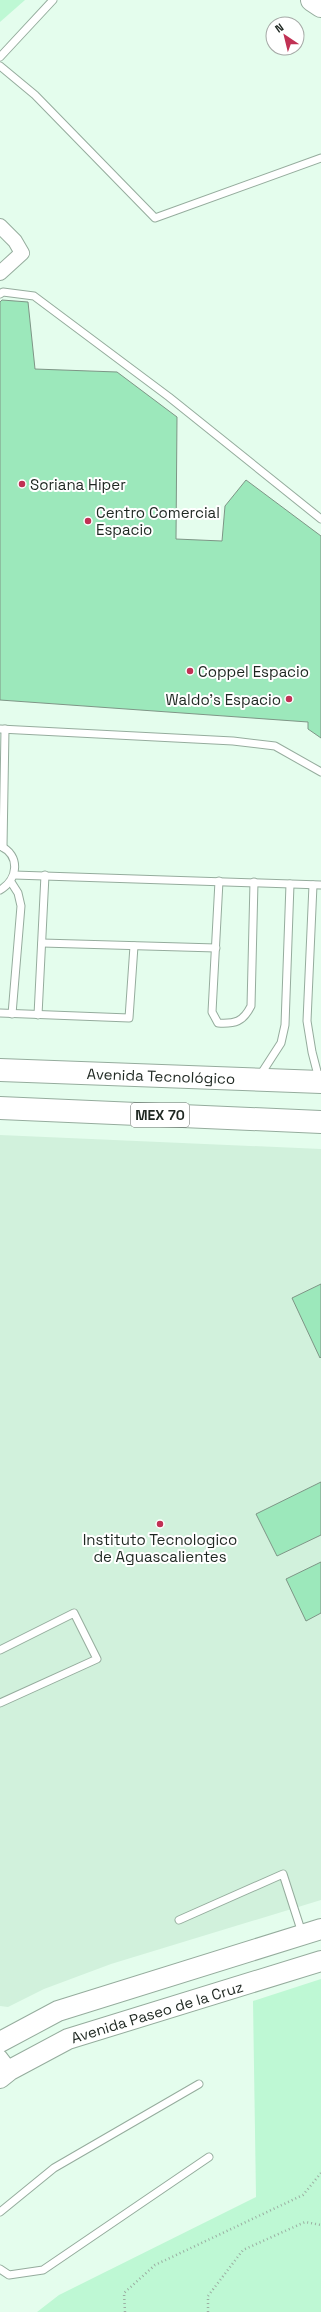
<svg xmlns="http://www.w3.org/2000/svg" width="321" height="2312" font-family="'Space Grotesk',sans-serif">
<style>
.built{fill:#d1f1dc}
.green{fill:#bef8d4}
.building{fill:#9ce8bb;stroke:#7e9586}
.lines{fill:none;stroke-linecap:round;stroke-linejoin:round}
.lane-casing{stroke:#95ac9d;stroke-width:9}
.street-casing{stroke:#95ac9d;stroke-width:16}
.secondary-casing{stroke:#95ac9d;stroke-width:22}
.primary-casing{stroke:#95ac9d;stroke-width:24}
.path{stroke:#9baea2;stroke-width:2.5;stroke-dasharray:1 3;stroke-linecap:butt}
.lane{stroke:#fff;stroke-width:7}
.street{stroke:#fff;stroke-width:14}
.secondary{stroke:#fff;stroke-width:20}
.primary{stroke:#fff;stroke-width:22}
.poi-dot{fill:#c13154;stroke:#fff;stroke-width:1.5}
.labels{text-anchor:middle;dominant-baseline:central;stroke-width:4;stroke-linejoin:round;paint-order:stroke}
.shield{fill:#fff;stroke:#626864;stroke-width:1}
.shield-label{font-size:14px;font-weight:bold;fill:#1e2721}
.poi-label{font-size:15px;fill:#1e2721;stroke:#fff;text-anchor:start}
.street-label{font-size:15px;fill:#1e2721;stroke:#fff}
</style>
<rect width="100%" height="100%" fill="#e4fded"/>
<polygon class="built" points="0,1135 321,1149 321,1900 111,1964 44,1989 8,2007 0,2006"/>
<g class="green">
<polygon points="0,0 25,0 0,22"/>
<polygon points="321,1979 321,2312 37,2312 59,2295 256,2197 253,2001"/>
</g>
<g class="building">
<polygon points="2,300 28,302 35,369 117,372 177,417 176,539 222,541 225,506 246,480 321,536 321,738 308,729 308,722 0,700 0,302"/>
<polygon points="321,1284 321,1357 320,1358 292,1298"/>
<polygon points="321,1482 321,1535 277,1556 256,1514"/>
<polygon points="321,1562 321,1613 306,1621 286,1579"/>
</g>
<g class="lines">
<defs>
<g id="lane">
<polyline points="0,57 53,0"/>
<polyline points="0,66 35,95 155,218 321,158"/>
<polyline points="0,294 3,292 34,296 169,397 321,519"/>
<polyline points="0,729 233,741 275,746 321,772"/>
<path d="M0,846C21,855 18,880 0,890"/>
<polyline points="3,847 5,729"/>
<polyline points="14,875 321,885"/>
<path d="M219,881L212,1012L218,1023C235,1024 243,1022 251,1006L254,882"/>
<polyline points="11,882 18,893 21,906 12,1014"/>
<polyline points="313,885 307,1021 312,1052 319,1079"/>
<polyline points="42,943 216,948"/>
<polyline points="0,1013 129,1018 134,946"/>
<polyline points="38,1015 45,875"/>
<polyline points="259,1077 281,1043 285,1025 290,884"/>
<polyline points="0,1650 74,1613 97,1659 0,1703"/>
<polyline points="179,1920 283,1874 302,1933"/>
<polyline points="0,2212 54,2168 199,2084"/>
<polyline points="0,2269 9,2275 43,2270 209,2157"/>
</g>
<g id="street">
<polyline points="0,226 15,241 22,253 0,273"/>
<polyline points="0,2057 10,2070"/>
</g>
<g id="secondary">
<polyline points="0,2042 58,2011 321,1929"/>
<polyline points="0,2078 10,2070 68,2039 321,1961"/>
</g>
<g id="primary">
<polyline points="312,0 321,6"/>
<polyline points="0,1070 321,1082"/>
<polyline points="0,1108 321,1122"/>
</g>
</defs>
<use href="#lane" class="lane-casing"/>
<use href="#street" class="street-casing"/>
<use href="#secondary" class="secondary-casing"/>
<use href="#primary" class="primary-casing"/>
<g class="path">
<polyline points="125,2312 124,2293 155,2265 303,2195 321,2173"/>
<polyline points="208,2312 208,2296 243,2250 305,2222 321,2225"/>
</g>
<use href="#lane" class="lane"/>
<use href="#street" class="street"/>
<use href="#secondary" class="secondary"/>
<use href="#primary" class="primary"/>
</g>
<g class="poi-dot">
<circle cx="22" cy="484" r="4"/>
<circle cx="88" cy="521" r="4"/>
<circle cx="190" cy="671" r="4"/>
<circle cx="289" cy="699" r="4"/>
<circle cx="160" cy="1524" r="4"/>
</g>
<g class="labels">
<rect class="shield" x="131" y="1103" width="58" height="24" rx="3"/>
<g class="shield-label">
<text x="160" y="1115">MEX 70</text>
</g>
<g class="poi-label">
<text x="30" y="484">Soriana Hiper</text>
<text x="96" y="512">Centro Comercial<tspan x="96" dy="17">Espacio</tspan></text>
<text x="198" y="671">Coppel Espacio</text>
<text x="281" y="699" text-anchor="end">Waldo’s Espacio</text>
<text x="160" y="1539" text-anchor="middle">Instituto Tecnologico<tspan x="160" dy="17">de Aguascalientes</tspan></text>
</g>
<g class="street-label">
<text transform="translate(161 1076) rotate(2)">Avenida Tecnológico</text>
<text transform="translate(157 2012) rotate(-17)">Avenida Paseo de la Cruz</text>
</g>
</g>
<g transform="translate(285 36) rotate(325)"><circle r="19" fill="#ffffff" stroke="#a5a9a6"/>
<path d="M0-3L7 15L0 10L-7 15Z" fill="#c13154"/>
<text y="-6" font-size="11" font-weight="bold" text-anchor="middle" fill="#1e2721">N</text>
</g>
</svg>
